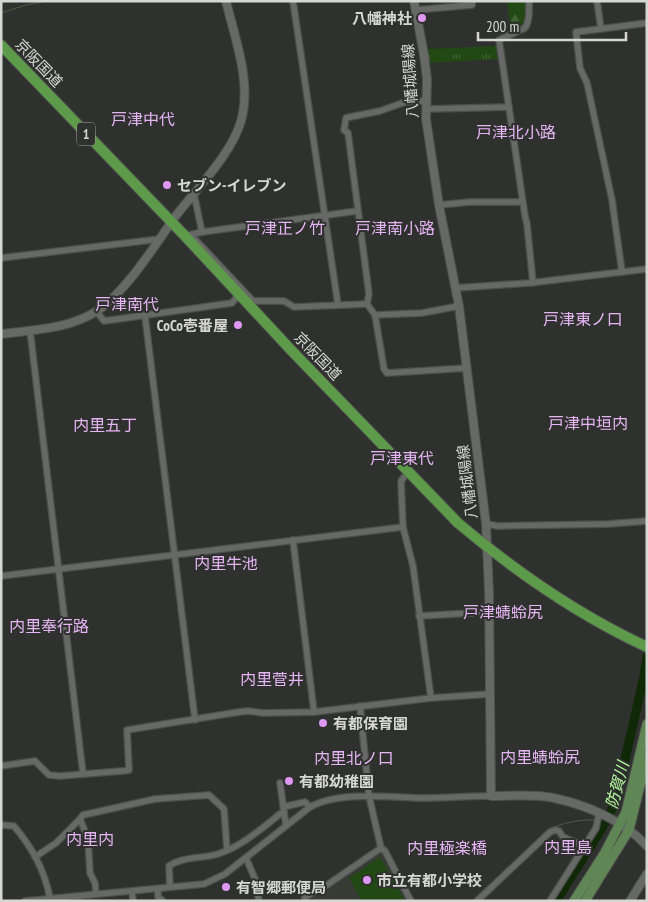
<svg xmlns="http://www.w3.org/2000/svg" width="648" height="902" font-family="'PT Sans Narrow','Noto Sans JP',sans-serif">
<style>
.built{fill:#363c34}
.grass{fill:url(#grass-tufts)}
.forest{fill:url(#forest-firs)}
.park{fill:#224814}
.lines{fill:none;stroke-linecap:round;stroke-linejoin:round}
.stream{stroke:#4b5c43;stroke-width:1}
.river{stroke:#0f2805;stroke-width:9}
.street-casing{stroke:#4c4e4b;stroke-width:8}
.secondary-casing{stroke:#4c4e4b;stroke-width:10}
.primary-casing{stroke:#4c4e4b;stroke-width:11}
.highway-casing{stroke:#4c4e4b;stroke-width:12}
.street{stroke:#676966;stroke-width:5.5}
.secondary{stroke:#676966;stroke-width:8}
.primary{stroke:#618655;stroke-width:9}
.highway{stroke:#5d9a49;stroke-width:10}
.poi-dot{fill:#de98f2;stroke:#2f312e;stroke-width:2}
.labels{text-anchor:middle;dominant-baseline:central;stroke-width:4;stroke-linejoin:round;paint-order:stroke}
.shield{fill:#2f312e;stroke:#a4a5a3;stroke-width:1}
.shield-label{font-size:14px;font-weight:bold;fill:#d6d7d5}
.poi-label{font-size:15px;font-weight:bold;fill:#d6d7d5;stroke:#2f312e;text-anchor:start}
.street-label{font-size:15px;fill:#d6d7d5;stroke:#2f312e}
.neighbourhood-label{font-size:16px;fill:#e5b5f4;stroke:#2f312e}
.water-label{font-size:16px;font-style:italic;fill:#b4fa9e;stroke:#2f312e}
</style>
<defs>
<pattern id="grass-tufts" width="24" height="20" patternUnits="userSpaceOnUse" patternTransform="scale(1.25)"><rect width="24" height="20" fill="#224814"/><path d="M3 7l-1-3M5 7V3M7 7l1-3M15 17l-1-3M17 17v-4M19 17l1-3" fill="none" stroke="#416235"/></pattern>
<pattern id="forest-firs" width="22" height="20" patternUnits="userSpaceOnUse" patternTransform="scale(1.25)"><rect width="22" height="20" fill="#224814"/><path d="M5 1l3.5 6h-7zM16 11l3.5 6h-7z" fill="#416235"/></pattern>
</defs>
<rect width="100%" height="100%" fill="#2f312e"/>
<polygon class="built" points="378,852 383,852 392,870 410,901 307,901 308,897"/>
<polygon class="grass" points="498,46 500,59 429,63 427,49"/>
<polygon class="forest" points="507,1 526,1 527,15 523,27 511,32"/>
<polygon class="park" points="380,857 405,901 362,901 349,878"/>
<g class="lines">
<g class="stream">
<polyline points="1,13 26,5 48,1"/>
<path d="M550,829C562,823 581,819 595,820"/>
<polyline points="472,901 501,874"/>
</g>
<polyline class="river" points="556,901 602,828 615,803 643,681 647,657"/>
<defs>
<g id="street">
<polyline points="293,1 338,305"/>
<path d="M529,1C529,10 530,21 525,28L499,40L525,216L527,224L533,283"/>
<polyline points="597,1 601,29"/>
<polyline points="416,10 472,5 472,1"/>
<polyline points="427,101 405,102 380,111 350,117 346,118 344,130 348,133 369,294 367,304 375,315 384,369 387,373 467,368"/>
<polyline points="426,109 509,107"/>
<polyline points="194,194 202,232"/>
<polyline points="439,205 470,202 519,202 522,200"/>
<polyline points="189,235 202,232 357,211"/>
<polyline points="191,235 253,301 284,301 294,307 367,304"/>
<polyline points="1,258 160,239"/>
<polyline points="622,272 612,200 587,83 580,68 576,32 647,23"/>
<polyline points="455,288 529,283 647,269"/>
<polyline points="96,311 104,321 232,303 236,298"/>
<polyline points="375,315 422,313 459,306"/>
<polyline points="145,316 195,720"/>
<polyline points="30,330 83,774"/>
<polyline points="404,477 401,481 403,527 413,566 431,698"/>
<polyline points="486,524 498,526 608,524 647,521"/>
<polyline points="293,540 314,712"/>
<polyline points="1,576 403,527"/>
<polyline points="419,616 489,612"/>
<polyline points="360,706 369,796 381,848 385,851 411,901"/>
<polyline points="1,766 35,761 49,775 60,776 122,771 129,770 127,730 239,712 248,711 263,713 314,712 431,698 490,694"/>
<polyline points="280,783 286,826"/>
<polyline points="283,807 305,802 310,807"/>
<polyline points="80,819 83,815 155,799 209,795 224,809 227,850"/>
<path d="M1,825L14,826C33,849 44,869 50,898"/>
<polyline points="35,857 56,843 80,819 88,839 90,873 95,883 96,894"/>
<polyline points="246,858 255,879 259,901"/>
<path d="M170,887L169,866C183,856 202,859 218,854C242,846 261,829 280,814L284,812"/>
<polyline points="158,889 158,897 163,901"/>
<polyline points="132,891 133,901"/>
<path d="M25,901L204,884L225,874L310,807C339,791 388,797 421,798C445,798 468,796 491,796"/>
<polyline points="305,901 305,897 327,885 381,848"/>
<polyline points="477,901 550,832 555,830 559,831 563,837 584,846"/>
<polyline points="550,901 596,828 599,814"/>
</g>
<g id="secondary">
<path d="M414,1L424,55L427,79L426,119L439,205L459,306L486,524L489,592L491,796C512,796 534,794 554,798C587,805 624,821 647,846"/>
<path d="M1,334C33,330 69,329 97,311C124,293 153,249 172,221C193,192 231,156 241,121C252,82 235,39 226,1"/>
<polyline points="630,901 647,874"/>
</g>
<g id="primary">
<polyline points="574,901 604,854 626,812 647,724"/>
<polyline points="585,901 629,830 647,757"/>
</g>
<path id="highway" d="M1,45L185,236L291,350L458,523C516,572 578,615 647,647"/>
</defs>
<use href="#street" class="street-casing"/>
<use href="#secondary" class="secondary-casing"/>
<use href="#primary" class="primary-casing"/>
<use href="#highway" class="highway-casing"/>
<use href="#street" class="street"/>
<use href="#secondary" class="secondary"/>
<use href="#primary" class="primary"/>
<use href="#highway" class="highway"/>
</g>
<g class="poi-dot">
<circle cx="422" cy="18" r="5"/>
<circle cx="167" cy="185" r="5"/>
<circle cx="238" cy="325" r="5"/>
<circle cx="323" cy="723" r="5"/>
<circle cx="289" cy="781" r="5"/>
<circle cx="367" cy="880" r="5"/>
<circle cx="226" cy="887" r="5"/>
</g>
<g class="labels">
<rect class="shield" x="77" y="122.5" width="18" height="23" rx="4"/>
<g class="shield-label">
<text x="86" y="134">1</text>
</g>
<g class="poi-label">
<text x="412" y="18" text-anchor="end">八幡神社</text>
<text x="177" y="185">セブン-イレブン</text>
<text x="228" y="325" text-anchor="end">CoCo壱番屋</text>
<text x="333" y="723">有都保育園</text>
<text x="299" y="781">有都幼稚園</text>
<text x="377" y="880">市立有都小学校</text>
<text x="236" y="887">有智郷郵便局</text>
</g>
<g class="street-label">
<text transform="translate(39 63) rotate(46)">京阪国道</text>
<text transform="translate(410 81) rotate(-94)">八幡城陽線</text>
<text transform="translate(318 356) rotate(46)">京阪国道</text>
<text transform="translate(467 482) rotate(-97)">八幡城陽線</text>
</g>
<g class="neighbourhood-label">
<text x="143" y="119">戸津中代</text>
<text x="516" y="132">戸津北小路</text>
<text x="285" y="228">戸津正ノ竹</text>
<text x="395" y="228">戸津南小路</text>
<text x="127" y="304">戸津南代</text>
<text x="583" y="319">戸津東ノ口</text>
<text x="588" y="423">戸津中垣内</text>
<text x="105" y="425">内里五丁</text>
<text x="402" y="458">戸津東代</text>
<text x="226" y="563">内里牛池</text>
<text x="503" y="612">戸津蜻蛉尻</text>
<text x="49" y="626">内里奉行路</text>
<text x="272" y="679">内里菅井</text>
<text x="540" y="757">内里蜻蛉尻</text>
<text x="354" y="758">内里北ノ口</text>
<text x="90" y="839">内里内</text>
<text x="568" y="847">内里島</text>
<text x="447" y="848">内里極楽橋</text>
</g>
<g class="water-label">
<text transform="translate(617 785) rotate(-75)">防賀川</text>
</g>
</g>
<rect width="648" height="902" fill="none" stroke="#d6d7d5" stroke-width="5"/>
<path d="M478 32v8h148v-8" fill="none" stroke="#d6d7d5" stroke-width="2.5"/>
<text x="486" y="32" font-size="15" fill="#d6d7d5" stroke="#2f312e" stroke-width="4" paint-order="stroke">200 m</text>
</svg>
